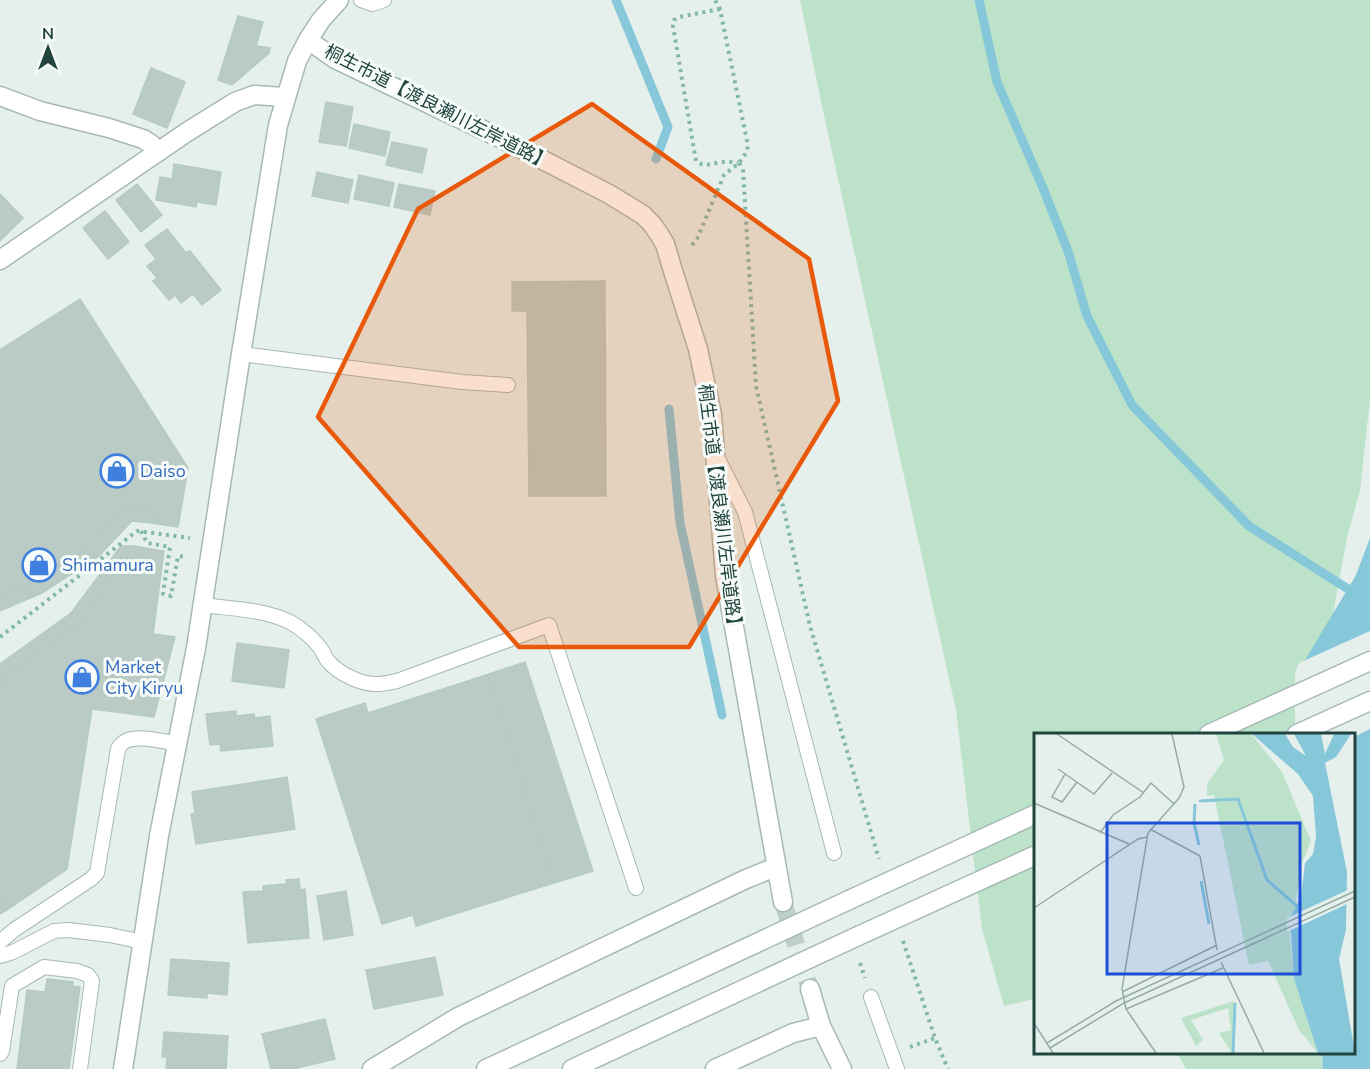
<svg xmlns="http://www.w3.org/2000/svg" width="1370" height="1069" font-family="'Nunito Sans','Noto Sans JP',sans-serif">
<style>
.green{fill:#bce3c9}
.water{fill:#87c7da}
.pier{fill:#e5f0ec}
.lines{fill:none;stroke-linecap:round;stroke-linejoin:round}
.stream{stroke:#87c7da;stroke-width:9}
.building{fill:#bacbc5;stroke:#b6cac4;stroke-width:1.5}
.tertiary-tunnel{stroke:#becec9;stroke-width:18;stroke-dasharray:18 9;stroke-linecap:butt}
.service-casing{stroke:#a6b9b4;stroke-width:16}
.minor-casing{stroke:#a6b9b4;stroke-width:21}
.tertiary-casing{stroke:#a6b9b4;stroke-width:21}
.path{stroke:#82b7aa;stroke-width:4;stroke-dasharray:3 4.5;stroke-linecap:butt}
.service{stroke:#fff;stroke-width:14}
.minor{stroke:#fff;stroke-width:18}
.tertiary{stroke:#fff;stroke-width:18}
.tertiary-bridge-casing{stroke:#a6b9b4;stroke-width:21;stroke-linecap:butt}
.tertiary-bridge{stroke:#fff;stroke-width:18}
.marked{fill:#e8590c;fill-opacity:0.2;stroke:#e8590c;stroke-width:4.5;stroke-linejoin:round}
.labels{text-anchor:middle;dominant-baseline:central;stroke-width:6;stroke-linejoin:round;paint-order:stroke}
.street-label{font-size:18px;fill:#21443e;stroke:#f6fbf9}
.shop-label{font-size:18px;fill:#366cbe;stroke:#f6fbf9;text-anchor:start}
.inset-river{fill:none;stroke:#87c7da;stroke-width:3}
.inset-road{fill:none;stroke:#97aba6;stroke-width:1.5}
.view{fill:#1d4ed8;fill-opacity:0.15;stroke:#1d4ed8;stroke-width:3}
.inset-edge{fill:none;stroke:#21443e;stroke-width:3}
</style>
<rect width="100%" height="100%" fill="#e5f0ec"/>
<g class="green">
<polygon points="800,0 1370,0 1370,399 1360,490 1347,538 1311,734 1036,734 1035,999 1004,1006 982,929 956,710 825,120"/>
<polygon points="1177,1053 1322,1053 1323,1069 1186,1069"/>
</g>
<polygon class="water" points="1370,538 1370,1069 1323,1069 1322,1053 1354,1052 1354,734 1298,672 1356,575"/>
<polygon class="pier" points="1370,631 1370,729 1354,737 1354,734 1295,734 1295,672 1299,663"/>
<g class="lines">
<g class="stream">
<polyline points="616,0 668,127 656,159"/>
<polyline points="979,0 997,82 1043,188 1068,251 1087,316 1132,405 1249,526 1370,603"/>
<polyline points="669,409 680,523 722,715"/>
</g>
</g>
<g class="building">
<polygon points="238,16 263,22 256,46 270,48 269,53 232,85 218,80"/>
<polygon points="151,68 185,82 167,128 133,114"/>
<polygon points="326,102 353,107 346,146 319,142"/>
<polygon points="354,124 390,132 385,156 349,148"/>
<polygon points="392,142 427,149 422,173 386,165"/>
<polygon points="174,164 221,172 216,205 197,202 196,207 156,200 160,177 172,179"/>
<polygon points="317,172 353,180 348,203 312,196"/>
<polygon points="359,175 394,183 389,206 354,199"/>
<polygon points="137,184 162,215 141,232 116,200"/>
<polygon points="399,184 435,191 430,215 394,207"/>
<polygon points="0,194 23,218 0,241"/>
<polygon points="105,211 129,242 108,259 83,228"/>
<polygon points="167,229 185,252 190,251 221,290 202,305 193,294 181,303 175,295 169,300 153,281 157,278 147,266 156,259 145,245"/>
<polygon points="605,281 606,496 529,496 527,311 512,311 512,282"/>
<polygon points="80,299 188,468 178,527 152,523 154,511 123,508 90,546 36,581 0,596 0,350"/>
<polygon points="123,508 154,511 152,523 132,521 99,556 42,593 0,611 0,596 36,581 90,546"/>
<polygon points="121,546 134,546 82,621 2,678 0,695 0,664 71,613"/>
<polygon points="134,546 164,551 153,634 175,637 154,717 92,709 67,869 7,910 0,899 0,695 2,678 82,621"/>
<polygon points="237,643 289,650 284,688 232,681"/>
<polygon points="525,662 593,871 554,883 486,675"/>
<polygon points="486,675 489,677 554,883 416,926 413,915 382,924 316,719 365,703 368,713"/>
<polygon points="236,711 236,716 254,714 255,718 270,716 273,746 221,751 220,744 210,745 206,714"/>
<polygon points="287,777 295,829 196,844 191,814 195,813 192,792"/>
<polygon points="299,879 300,890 305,889 309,938 248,943 243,892 263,891 263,886 287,884 286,880"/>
<polygon points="346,891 353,935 324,940 317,896"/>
<polygon points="0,899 7,910 0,914"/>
<polygon points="435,957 443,995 374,1009 366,970"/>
<polygon points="171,959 229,963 227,995 207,993 207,998 168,995"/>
<polygon points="47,979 73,982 72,986 80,987 69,1069 17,1069 27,990 45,992"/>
<polygon points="325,1019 335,1059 293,1069 271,1069 262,1034"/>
<polygon points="164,1032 228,1036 226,1069 166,1069 167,1057 162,1057"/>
</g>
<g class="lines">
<polyline class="tertiary-tunnel" points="783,902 810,989"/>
<defs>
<g id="service">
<polyline points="361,0 372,4 384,0"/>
<polyline points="241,354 462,382 508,385"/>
<polyline points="717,457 745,512 834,853"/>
<path d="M203,605C232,609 263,609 290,622C301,628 314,639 321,649C324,653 325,658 328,661C339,674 362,685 378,684C384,684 391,682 397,681L549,625L636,888"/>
<path d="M0,942L14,930L91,879L97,873L118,749C118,748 123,742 124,742C136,734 164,741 178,744"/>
<polyline points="0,956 13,952 54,931 68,930 110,935 143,942"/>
<polyline points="871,997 897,1069"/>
<polyline points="0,1054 2,1051 12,986 44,967 77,971 88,975 92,981 80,1069"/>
</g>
<g id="minor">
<polyline points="0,96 40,111 109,128 143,139 151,144 158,152"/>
<polyline points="0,260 187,132 235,102 254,95 285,97"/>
<polyline points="372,1069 458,1017 746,879 776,867"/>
<polyline points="715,1069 793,1033 821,1026"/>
</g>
<g id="tertiary">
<polyline points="308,40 335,59 502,139 609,194 643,215 652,224 659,234 665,244 673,271 698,349 712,415 725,576 783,902"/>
<polyline points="1209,734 1370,661"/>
<polyline points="1297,734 1370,701"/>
<polyline points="810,989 821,1026 842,1069"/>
<polyline points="123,1069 159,836 196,648 241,354 278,125 297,61 308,40 321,20 339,0"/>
<polyline points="486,1069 849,900"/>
<polyline points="572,1069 858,936"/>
</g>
</defs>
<use href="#service" class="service-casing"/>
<use href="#minor" class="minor-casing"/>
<use href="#tertiary" class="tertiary-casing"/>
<g class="path">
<path d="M720,9L679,17L674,20L673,26L696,161C705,168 712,163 722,162C727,161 733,162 738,163"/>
<polyline points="739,163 743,169 756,386 810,626 879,859"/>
<polyline points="692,245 697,239 724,175 739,163 746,153 748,146 720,9 715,0"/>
<polyline points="141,531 147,543 170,547 163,594 171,596 178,556 186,557"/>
<polyline points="0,637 137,531 190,538"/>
<polyline points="903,941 935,1038 948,1069"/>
<polyline points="860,963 865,978"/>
<polyline points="910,1047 935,1038"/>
</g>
<use href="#service" class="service"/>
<use href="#minor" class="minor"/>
<use href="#tertiary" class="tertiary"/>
<defs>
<g id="tertiary-bridge">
<polyline points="849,900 1036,814"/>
<polyline points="858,936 1036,855"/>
</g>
</defs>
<use href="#tertiary-bridge" class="tertiary-bridge-casing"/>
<use href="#tertiary-bridge" class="tertiary-bridge"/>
</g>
<path class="marked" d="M592,104L809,259L838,401L689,647H519L318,417L418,209Z"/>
<defs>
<symbol id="shop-ring" viewBox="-11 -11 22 22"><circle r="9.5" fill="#f6fbf9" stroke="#3f7fe0" stroke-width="1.5"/><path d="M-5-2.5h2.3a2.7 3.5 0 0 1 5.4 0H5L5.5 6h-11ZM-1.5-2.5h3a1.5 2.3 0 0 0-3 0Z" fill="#3f7fe0"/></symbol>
</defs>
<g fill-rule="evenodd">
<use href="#shop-ring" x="98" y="452" width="38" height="38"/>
<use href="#shop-ring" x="20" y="546" width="38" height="38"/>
<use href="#shop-ring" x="63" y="658" width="38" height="38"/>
</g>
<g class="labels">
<g class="street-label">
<text transform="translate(438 107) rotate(27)">桐生市道【渡良瀬川左岸道路】</text>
<text transform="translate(720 509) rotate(83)">桐生市道【渡良瀬川左岸道路】</text>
</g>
<g class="shop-label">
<text x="140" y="471">Daiso</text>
<text x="62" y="565">Shimamura</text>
<text x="105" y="667">Market<tspan x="105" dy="21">City Kiryu</tspan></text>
</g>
</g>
<g transform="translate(1034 733)">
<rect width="321" height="321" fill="#e5f0ec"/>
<path d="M182,1H217L248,39L277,108L268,130L256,203L260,246L284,320L265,297L234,228L215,232L180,62L173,63V51L190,27ZM200,268L198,320L185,300L197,297L194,275L157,287L169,307L162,313L147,285Z" fill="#bce3c9"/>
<path d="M218,1H251L259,14L272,23L260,1H287L291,21L300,1H317L302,24L291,30L313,139L312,197L305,226L321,320H284L260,246L256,185L267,164L271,130L279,121L282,103L279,63L264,41Z" fill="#87c7da"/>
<path d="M316,156L315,170L253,199V185Z" fill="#e5f0ec"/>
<path class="inset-river" d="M165,68L204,66L233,147L264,174M161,71L160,90L165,112M167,148L175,191M199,320L201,270"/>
<path class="inset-road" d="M23,1L110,60M24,36L60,61L78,40M31,41L18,64L28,69L43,49M0,70L95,111M116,96L166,123L183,217M66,100L79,82L106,64L117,50L140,71M0,175L104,106L113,104M187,229L230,320M88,259L183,212M92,276L189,235M0,290L19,320M13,310L82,268L321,158M16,315L90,270L321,164M122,320L92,276L88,256L114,100L145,65L150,54L138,1"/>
<path class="view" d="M73,90H266V241H73Z"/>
<rect width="321" height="321" class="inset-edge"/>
</g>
<g transform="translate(48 48)" stroke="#f6fbf9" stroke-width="4.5" paint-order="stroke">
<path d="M0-4.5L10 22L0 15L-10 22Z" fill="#21443e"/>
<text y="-9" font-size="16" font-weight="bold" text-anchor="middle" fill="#21443e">N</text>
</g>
</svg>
